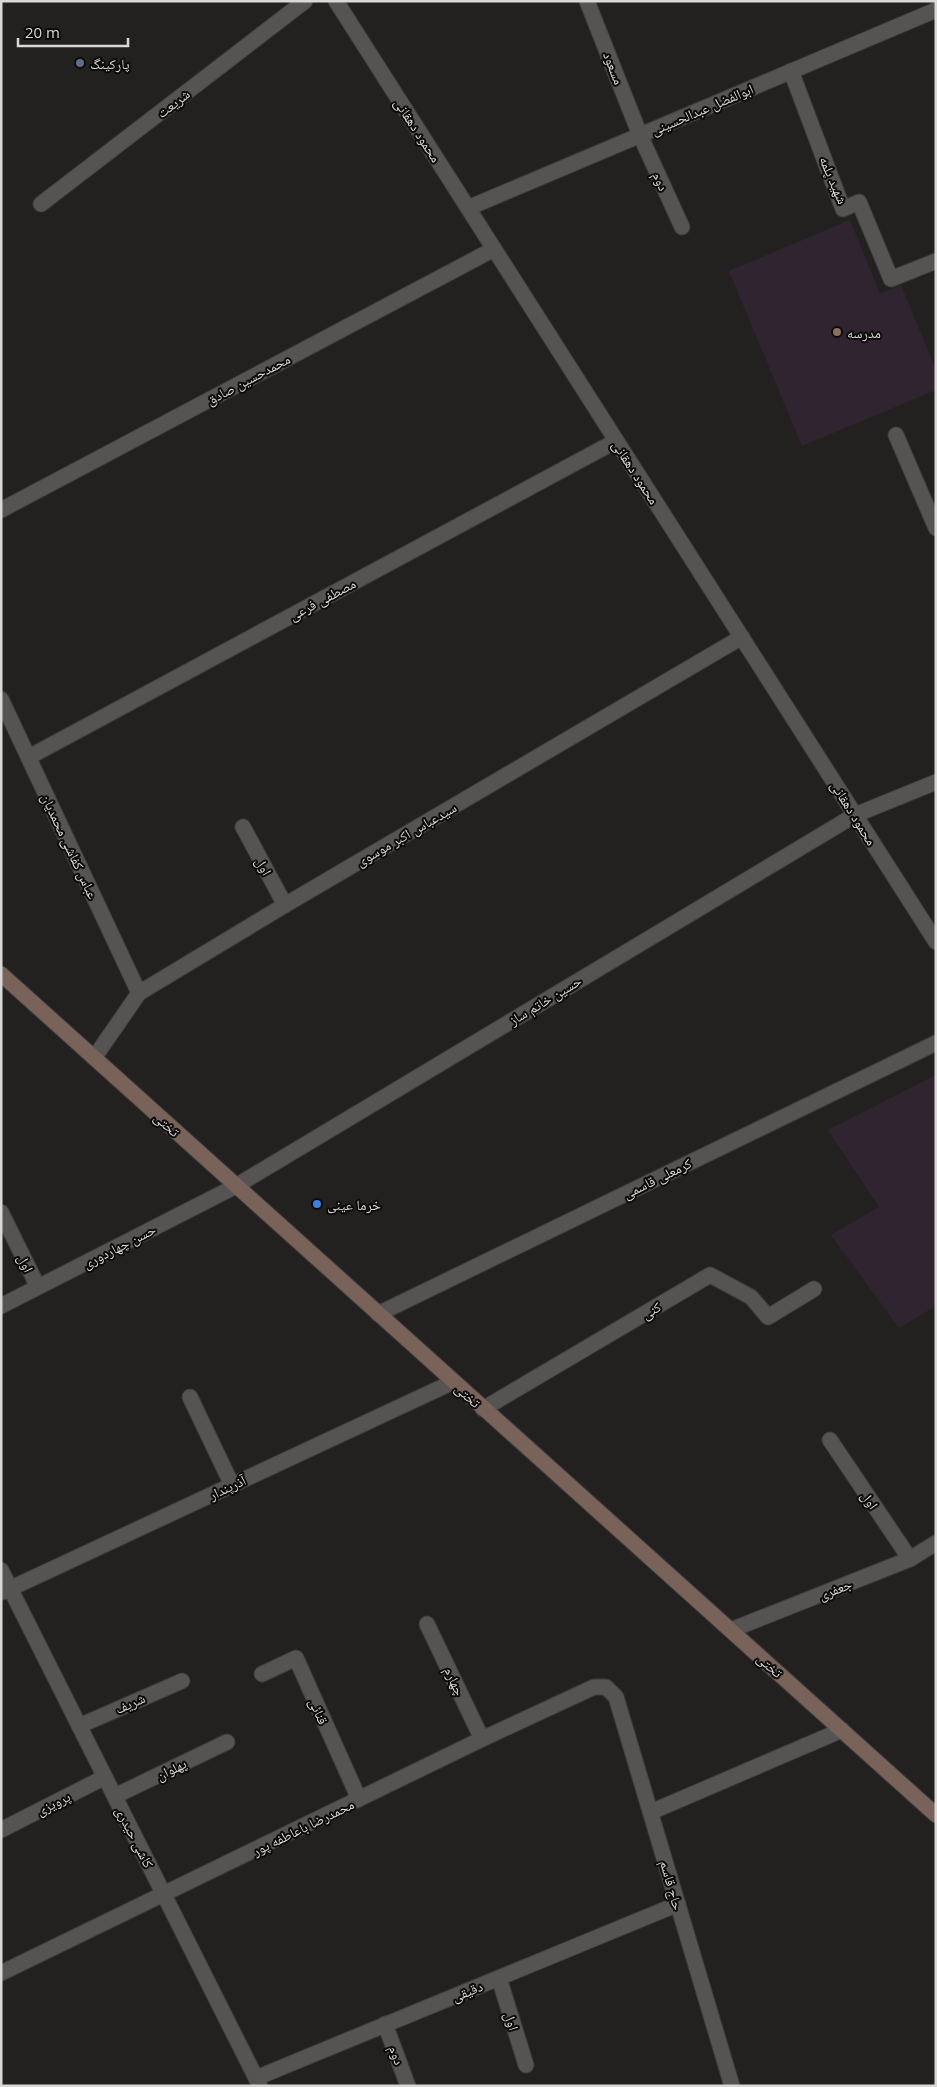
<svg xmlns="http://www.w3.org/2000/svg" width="937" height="2087" font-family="'Open Sans','Noto Naskh Arabic',sans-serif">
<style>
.education{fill:#312431}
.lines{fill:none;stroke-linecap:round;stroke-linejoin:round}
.service-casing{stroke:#3e3c3a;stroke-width:17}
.minor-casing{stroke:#3e3c3a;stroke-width:17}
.tertiary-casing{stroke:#3e3c3a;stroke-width:17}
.secondary-casing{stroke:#3e3c3a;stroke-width:17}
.service{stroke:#565452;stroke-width:15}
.minor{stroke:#565452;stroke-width:15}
.tertiary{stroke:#565452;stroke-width:15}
.secondary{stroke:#79625a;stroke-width:15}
.service-dot{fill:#5c6f8a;stroke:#0c0b0a;stroke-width:2}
.education-dot{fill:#8d6e63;stroke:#0c0b0a;stroke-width:2}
.shop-dot{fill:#3f7fe0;stroke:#0c0b0a;stroke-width:2}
.labels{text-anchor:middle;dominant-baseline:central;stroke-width:4;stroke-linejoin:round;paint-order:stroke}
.poi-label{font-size:14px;fill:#d9d8d7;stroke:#0c0b0a;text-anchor:start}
.street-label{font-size:14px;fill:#d9d8d7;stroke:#0c0b0a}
</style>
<rect width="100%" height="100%" fill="#232120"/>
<g class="education">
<polygon points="850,220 880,294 901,285 936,370 936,390 802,446 729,271"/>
<polygon points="936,1075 936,1306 899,1328 831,1235 879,1207 828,1130"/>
</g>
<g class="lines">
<defs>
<g id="service">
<polyline points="791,71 843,209 859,202 891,279 936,261"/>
<polyline points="640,135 682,227"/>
<polyline points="41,204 305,1"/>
<polyline points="243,827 285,905"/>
<polyline points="190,1397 232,1485"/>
<polyline points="483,1409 710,1275 751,1297 768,1317 814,1289"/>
<polyline points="830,1440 910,1559"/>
<polyline points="427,1624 482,1739"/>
<polyline points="262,1674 296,1658 359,1799"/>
<polyline points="79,1726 182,1681"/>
<polyline points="115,1796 227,1742"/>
<polyline points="1,1830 105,1777"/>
<polyline points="499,1978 526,2065"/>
<polyline points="385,2024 408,2086"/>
</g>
<g id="minor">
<polyline points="336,1 936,942"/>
<polyline points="587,1 640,135"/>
<polyline points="468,208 936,10"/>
<polyline points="896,435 936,528"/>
<polyline points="1,510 494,249"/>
<polyline points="1,699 139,993"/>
<polyline points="29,757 616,441"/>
<polyline points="94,1058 139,993 285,905 742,637"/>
<polyline points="1,1212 38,1287"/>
<polyline points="1,1306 236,1186 855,815 936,782"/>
<polyline points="378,1314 936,1043"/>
<polyline points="1,1570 260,2086"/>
<polyline points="3,1592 453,1382"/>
<polyline points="651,1812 842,1730"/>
<polyline points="1,1973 482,1739 594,1687 606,1687 616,1697 732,2086"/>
<polyline points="256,2078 678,1904"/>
</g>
<polyline id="tertiary" points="731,1630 910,1559 936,1543"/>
<polyline id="secondary" points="1,974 936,1815"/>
</defs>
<use href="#service" class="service-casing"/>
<use href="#minor" class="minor-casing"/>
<use href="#tertiary" class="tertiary-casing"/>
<use href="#secondary" class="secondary-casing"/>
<use href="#service" class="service"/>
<use href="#minor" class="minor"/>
<use href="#tertiary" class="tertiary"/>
<use href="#secondary" class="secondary"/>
</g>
<circle class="service-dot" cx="80" cy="63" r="5"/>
<circle class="education-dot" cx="837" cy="332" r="5"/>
<circle class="shop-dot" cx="317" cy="1204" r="5"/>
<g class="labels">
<g class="poi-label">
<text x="90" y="63">پارکینگ</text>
<text x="847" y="332">مدرسه</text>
<text x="327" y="1204">خرما عینی</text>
</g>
<g class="street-label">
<text transform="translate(614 68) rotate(69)">مسعود</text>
<text transform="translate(173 103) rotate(-38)">شریعت</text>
<text transform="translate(702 109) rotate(-23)">ابوالفضل عبدالحسینی</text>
<text transform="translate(418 130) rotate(57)">محمود دهقانی</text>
<text transform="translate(834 180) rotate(67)">شهید پلمه</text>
<text transform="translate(661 181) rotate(65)">دوم</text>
<text transform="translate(248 379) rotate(-28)">محمدحسین صادق</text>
<text transform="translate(636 472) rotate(57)">محمود دهقانی</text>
<text transform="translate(322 599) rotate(-28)">مصطفی فرعی</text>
<text transform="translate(854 813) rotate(58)">محمود دهقانی</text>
<text transform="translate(406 834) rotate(-30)">سیدعباس اکبر موسوی</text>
<text transform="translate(70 846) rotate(65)">عباس کفاشی محمدیان</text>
<text transform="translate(264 866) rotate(61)">اول</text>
<text transform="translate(545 1000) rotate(-31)">حسین خاتم ساز</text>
<text transform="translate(167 1124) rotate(42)">تختی</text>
<text transform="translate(657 1178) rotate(-26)">کرمعلی قاسمی</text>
<text transform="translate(119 1246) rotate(-27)">حسن چهاردوری</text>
<text transform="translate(26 1263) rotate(64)">اول</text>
<text transform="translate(651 1310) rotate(-30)">کنی</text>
<text transform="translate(468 1395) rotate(42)">تختی</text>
<text transform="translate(227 1487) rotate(-25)">آذرپندار</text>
<text transform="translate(870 1500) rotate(56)">اول</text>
<text transform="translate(835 1589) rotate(-22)">جعفری</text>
<text transform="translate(770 1665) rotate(42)">تختی</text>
<text transform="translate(455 1681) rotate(65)">چهارم</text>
<text transform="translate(130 1703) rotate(-24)">شریف</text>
<text transform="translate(319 1711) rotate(66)">قنائی</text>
<text transform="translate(171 1769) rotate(-26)">پهلوان</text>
<text transform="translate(53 1803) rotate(-27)">پرویزی</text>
<text transform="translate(303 1827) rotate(-26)">محمدرضا باعاطفه پور</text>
<text transform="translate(135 1837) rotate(63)">کاشی حیدری</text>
<text transform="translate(672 1885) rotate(74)">حاج قاسم</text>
<text transform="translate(467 1991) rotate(-22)">دقیقی</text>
<text transform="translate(512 2021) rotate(73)">اول</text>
<text transform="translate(397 2055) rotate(70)">دوم</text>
</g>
</g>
<rect width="937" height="2087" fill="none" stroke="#d9d8d7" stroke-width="5"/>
<path d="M18 38v8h110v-8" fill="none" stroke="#d9d8d7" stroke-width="2.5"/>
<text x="25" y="38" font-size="15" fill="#d9d8d7" stroke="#0c0b0a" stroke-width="4" paint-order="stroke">20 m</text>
</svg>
